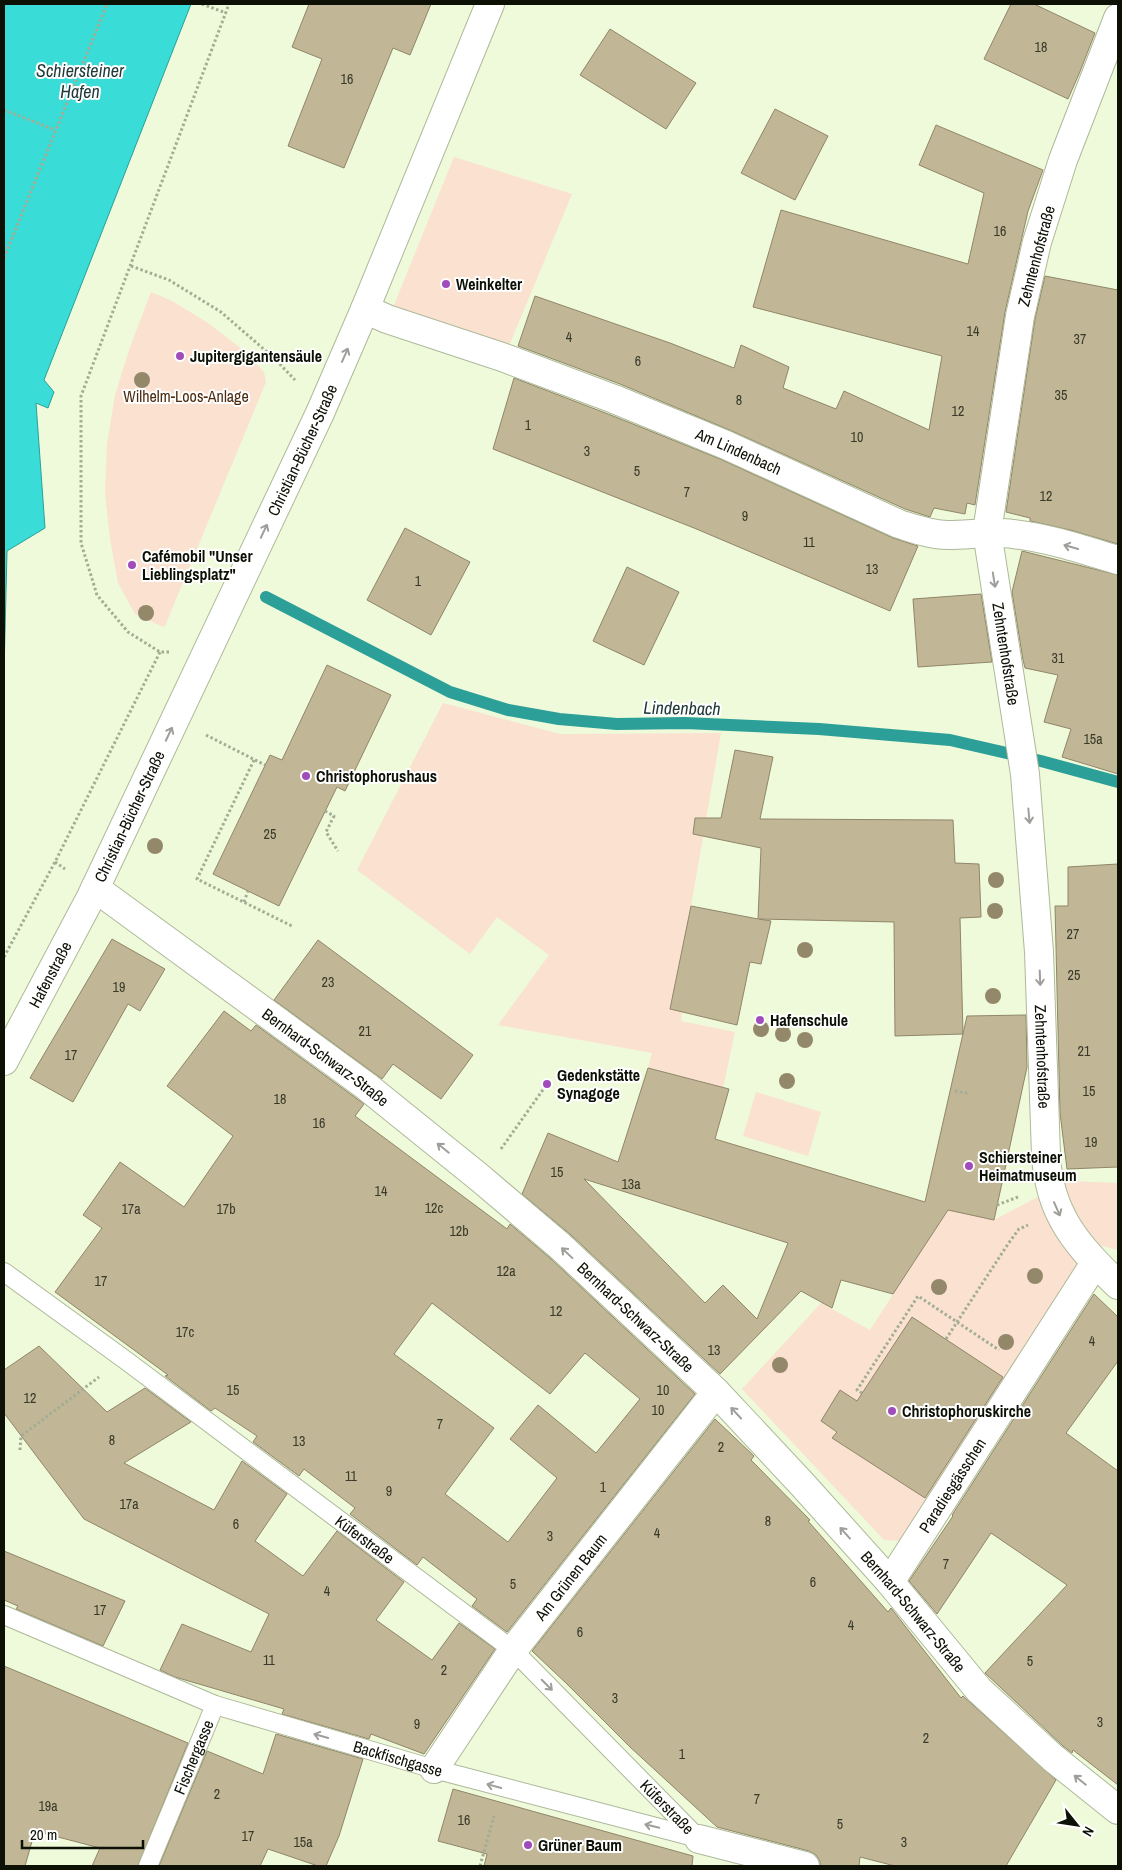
<svg xmlns="http://www.w3.org/2000/svg" width="1122" height="1870" font-family="'Archivo Narrow',sans-serif">
<style>
.green{fill:#fae1d0}
.water{fill:#3adcd7;stroke:#2c9f98}
.lines{fill:none;stroke-linecap:round;stroke-linejoin:round}
.stream{stroke:#2c9f98;stroke-width:12}
.building{fill:#c1b696;stroke:#908668;fill-rule:evenodd}
.lane-casing{stroke:#adb99a;stroke-width:20}
.street-casing{stroke:#adb99a;stroke-width:30}
.path{stroke:#a3ad94;stroke-width:3;stroke-dasharray:2.5 2.5;stroke-linecap:butt}
.lane{stroke:#fff;stroke-width:18}
.street{stroke:#fff;stroke-width:28}
.tree{fill:#94886a}
.oneway{stroke:#9e9f9b}
.poi-dot{fill:#a04cba;stroke:#fff;stroke-width:2}
.labels{text-anchor:middle;dominant-baseline:central;stroke-width:4;stroke-linejoin:round;paint-order:stroke}
.number-label{font-size:14px;fill:#393a29}
.street-label{font-size:16px;fill:#0c1005;stroke:#fff}
.poi-label{font-size:16px;font-weight:bold;fill:#0c1005;stroke:#fff;text-anchor:start}
.park-label{font-size:16px;fill:#4b2a0e;stroke:#fff}
.water-label{font-size:18px;font-style:italic;fill:#203a38;stroke:#fff}
</style>
<rect width="100%" height="100%" fill="#eefada"/>
<g class="green">
<polygon points="454,157 572,194 509,346 392,310"/>
<polygon points="151,292 172,301 208,323 243,350 264,372 266,382 165,626 163,627 135,614 118,583 110,539 105,493 107,444 115,395 130,347"/>
<polygon points="443,703 560,734 721,733 691,906 670,1008 682,1012 681,1021 735,1032 723,1088 648,1068 652,1053 498,1025 549,955 497,917 470,954 357,870"/>
<polygon points="756,1092 821,1112 808,1156 743,1136"/>
<polygon points="1068,1181 1118,1183 1118,1250 1102,1246 1066,1282 900,1541 884,1540 742,1389 821,1303 870,1330 948,1210 994,1220"/>
</g>
<polygon class="water" points="4,4 191,4 44,380 54,392 48,408 36,403 45,528 7,551 4,672"/>
<g class="lines">
<polyline class="stream" points="266,597 450,692 508,710 559,719 617,724 685,723 819,729 950,740 1041,761 1118,782"/>
</g>
<g class="building">
<polygon points="309,4 431,4 410,55 393,48 344,168 288,146 322,59 292,47"/>
<polygon points="1011,4 1034,4 1095,33 1079,74 1068,99 984,59"/>
<polygon points="610,29 696,83 666,129 580,75"/>
<polygon points="775,109 828,136 795,200 741,173"/>
<polygon points="936,125 1043,170 1028,211 1005,312 975,505 967,503 965,514 934,508 930,517 905,509 732,431 620,384 518,346 535,296 670,343 734,368 741,345 789,367 783,388 836,409 844,391 929,430 942,356 753,307 781,210 968,264 984,193 919,165"/>
<polygon points="1045,276 1118,290 1118,544 1070,530 1030,521 1030,518 1006,512 1035,319"/>
<polygon points="514,378 608,414 720,459 893,538 918,546 890,611 694,528 493,449"/>
<polygon points="405,528 470,562 431,635 367,600"/>
<polygon points="1022,551 1118,575 1118,774 1062,757 1071,729 1044,722 1058,675 1025,668 1023,660 1012,592"/>
<polygon points="627,567 679,592 644,665 593,641"/>
<polygon points="981,594 992,662 918,667 913,599"/>
<polygon points="327,665 391,695 345,791 337,787 279,906 213,874 270,755 282,760"/>
<polygon points="735,750 773,757 760,819 953,820 955,863 979,864 981,917 960,918 963,1034 895,1036 894,922 759,919 771,921 761,964 750,962 737,1025 670,1009 691,906 758,919 761,848 693,834 695,818 721,818"/>
<polygon points="1118,864 1118,1167 1067,1169 1060,1113 1055,906 1068,906 1068,867"/>
<polygon points="112,939 165,969 140,1011 128,1004 73,1102 30,1078"/>
<polygon points="318,940 473,1055 441,1099 393,1064 382,1079 274,1000"/>
<path d="M224,1011L251,1031L256,1025L364,1104L355,1116L507,1229L510,1224L550,1258L695,1394L507,1632L472,1606L477,1599L423,1557L417,1565L350,1514L355,1508L304,1469L299,1476L253,1442L257,1436L215,1408L211,1411L165,1376L168,1375L55,1292L102,1228L83,1215L120,1162L184,1207L233,1136L167,1086ZM432,1303L550,1394L585,1353L640,1399L596,1453L538,1405L510,1439L557,1478L508,1542L445,1494L494,1428L394,1354Z"/>
<path d="M1026,1015L1027,1067L994,1220L948,1210L893,1294L841,1280L832,1308L801,1291L720,1374L571,1235L522,1194L548,1133L618,1162L648,1068L729,1089L715,1139L925,1202L967,1016ZM584,1179L788,1243L757,1319L723,1285L705,1303Z"/>
<polygon points="1094,1294 1118,1317 1118,1361 1066,1433 1118,1471 1118,1785 1073,1750 1072,1753 1063,1746 985,1673 1067,1585 991,1533 937,1614 909,1581 953,1516 952,1515"/>
<polygon points="912,1317 1003,1377 925,1498 832,1438 837,1432 821,1421 840,1390 857,1401"/>
<polygon points="39,1346 107,1412 145,1388 191,1422 124,1463 214,1510 242,1461 287,1494 255,1541 303,1576 337,1531 404,1582 376,1620 432,1660 459,1623 495,1649 424,1754 371,1734 369,1739 282,1714 284,1709 175,1677 160,1670 182,1624 251,1652 269,1614 84,1519 4,1413 4,1370"/>
<polygon points="715,1419 754,1456 751,1460 810,1520 808,1521 888,1612 891,1608 961,1698 963,1696 1056,1780 1006,1866 895,1866 860,1857 859,1866 820,1866 820,1861 816,1855 809,1851 717,1827 630,1747 567,1684 532,1651"/>
<polygon points="4,1551 125,1601 103,1646 16,1609 18,1606 4,1600"/>
<polygon points="4,1666 188,1743 138,1866 92,1866 100,1848 35,1831 25,1866 4,1866"/>
<polygon points="276,1734 363,1759 339,1836 326,1866 318,1866 268,1849 260,1866 159,1866 207,1751 263,1774"/>
<polygon points="453,1789 693,1856 692,1866 484,1866 487,1854 438,1841"/>
</g>
<g class="lines">
<defs>
<g id="lane">
<path id="s1" d="M4,1272L124,1359L513,1650L699,1839"/>
<path id="s2" d="M4,1615L215,1705L434,1769L698,1838"/>
<path id="s3" d="M148,1866L215,1705"/>
</g>
<g id="street">
<path id="s4" d="M1118,18L1063,160L1037,242L1020,316L987,532L1025,774L1039,952L1046,1155C1049,1215 1078,1246 1118,1285"/>
<path id="s5" d="M365,309L387,319L502,357L614,399L726,445L899,524C915,529 931,535 948,535C970,535 991,531 1013,534C1049,538 1084,550 1118,560"/>
<path id="s6" d="M95,888L366,1086L480,1178L560,1246L716,1392L802,1484L890,1582L979,1690L1053,1758L1118,1810"/>
<path id="s7" d="M4,1061L91,897L320,413L365,309L490,4"/>
<path id="s8" d="M890,1582L1095,1263"/>
<path id="s9" d="M434,1769L513,1650L716,1392"/>
<polyline points="699,1839 805,1866"/>
</g>
</defs>
<use href="#lane" class="lane-casing"/>
<use href="#street" class="street-casing"/>
<g class="path">
<polyline points="202,4 226,13"/>
<polyline points="4,110 55,130"/>
<polyline points="4,258 107,4"/>
<polyline points="131,266 169,280 221,312 274,358 295,380"/>
<polyline points="169,652 160,652 128,632 97,595 81,543 81,396 229,4"/>
<polyline points="206,735 265,765"/>
<polyline points="254,760 197,879 292,926"/>
<polyline points="325,811 334,816 326,832 338,851"/>
<polyline points="55,862 65,869"/>
<polyline points="244,902 248,891"/>
<polyline points="4,957 55,862 160,652"/>
<polyline points="955,1091 966,1093 966,1096"/>
<polyline points="501,1149 547,1084"/>
<polyline points="997,1205 1018,1197"/>
<polyline points="946,1339 1008,1244 1019,1229 1028,1225"/>
<polyline points="862,1393 857,1390 918,1296 999,1350"/>
<polyline points="20,1450 21,1436 99,1377"/>
<polyline points="480,1866 494,1816"/>
</g>
<use href="#lane" class="lane"/>
<use href="#street" class="street"/>
</g>
<g class="tree">
<circle cx="142" cy="380" r="8"/>
<circle cx="146" cy="613" r="8"/>
<circle cx="155" cy="846" r="8"/>
<circle cx="996" cy="880" r="8"/>
<circle cx="995" cy="911" r="8"/>
<circle cx="805" cy="950" r="8"/>
<circle cx="993" cy="996" r="8"/>
<circle cx="761" cy="1029" r="8"/>
<circle cx="783" cy="1034" r="8"/>
<circle cx="805" cy="1040" r="8"/>
<circle cx="787" cy="1081" r="8"/>
<circle cx="1035" cy="1276" r="8"/>
<circle cx="939" cy="1287" r="8"/>
<circle cx="1006" cy="1342" r="8"/>
<circle cx="780" cy="1365" r="8"/>
</g>
<defs><path id="oneway-shaft" d="M-6 0H5M1.5-3L5.5 0L1.5 3" fill="none" stroke-width="1.6" stroke-linecap="round" stroke-linejoin="round" transform="scale(1.25)"/></defs>
<g class="oneway">
<use href="#oneway-shaft" transform="translate(345 355) rotate(-66)"/>
<use href="#oneway-shaft" transform="translate(264 531) rotate(-65)"/>
<use href="#oneway-shaft" transform="translate(1071 547) rotate(-164)"/>
<use href="#oneway-shaft" transform="translate(994 580) rotate(81)"/>
<use href="#oneway-shaft" transform="translate(169 734) rotate(-65)"/>
<use href="#oneway-shaft" transform="translate(1029 816) rotate(85)"/>
<use href="#oneway-shaft" transform="translate(1040 978) rotate(88)"/>
<use href="#oneway-shaft" transform="translate(443 1148) rotate(-141)"/>
<use href="#oneway-shaft" transform="translate(1057 1209) rotate(66)"/>
<use href="#oneway-shaft" transform="translate(567 1253) rotate(-137)"/>
<use href="#oneway-shaft" transform="translate(736 1413) rotate(-133)"/>
<use href="#oneway-shaft" transform="translate(845 1533) rotate(-132)"/>
<use href="#oneway-shaft" transform="translate(547 1685) rotate(45)"/>
<use href="#oneway-shaft" transform="translate(321 1736) rotate(-164)"/>
<use href="#oneway-shaft" transform="translate(1080 1780) rotate(-141)"/>
<use href="#oneway-shaft" transform="translate(494 1786) rotate(-165)"/>
<use href="#oneway-shaft" transform="translate(652 1826) rotate(-166)"/>
</g>
<g class="poi-dot">
<circle cx="446" cy="284" r="5"/>
<circle cx="180" cy="356" r="5"/>
<circle cx="132" cy="565" r="5"/>
<circle cx="306" cy="776" r="5"/>
<circle cx="760" cy="1020" r="5"/>
<circle cx="547" cy="1084" r="5"/>
<circle cx="969" cy="1166" r="5"/>
<circle cx="892" cy="1411" r="5"/>
<circle cx="528" cy="1845" r="5"/>
</g>
<g class="labels">
<g class="number-label">
<text x="1041" y="47">18</text>
<text x="347" y="79">16</text>
<text x="1000" y="231">16</text>
<text x="973" y="331">14</text>
<text x="569" y="337">4</text>
<text x="1080" y="339">37</text>
<text x="638" y="361">6</text>
<text x="1061" y="395">35</text>
<text x="739" y="400">8</text>
<text x="958" y="411">12</text>
<text x="528" y="425">1</text>
<text x="857" y="437">10</text>
<text x="587" y="451">3</text>
<text x="637" y="471">5</text>
<text x="687" y="492">7</text>
<text x="1046" y="496">12</text>
<text x="745" y="516">9</text>
<text x="809" y="542">11</text>
<text x="872" y="569">13</text>
<text x="418" y="581">1</text>
<text x="1058" y="658">31</text>
<text x="1093" y="739">15a</text>
<text x="270" y="834">25</text>
<text x="1073" y="934">27</text>
<text x="1074" y="975">25</text>
<text x="328" y="982">23</text>
<text x="119" y="987">19</text>
<text x="365" y="1031">21</text>
<text x="1084" y="1051">21</text>
<text x="71" y="1055">17</text>
<text x="1089" y="1091">15</text>
<text x="280" y="1099">18</text>
<text x="319" y="1123">16</text>
<text x="1091" y="1142">19</text>
<text x="557" y="1172">15</text>
<text x="631" y="1184">13a</text>
<text x="381" y="1191">14</text>
<text x="434" y="1208">12c</text>
<text x="131" y="1209">17a</text>
<text x="226" y="1209">17b</text>
<text x="459" y="1231">12b</text>
<text x="506" y="1271">12a</text>
<text x="101" y="1281">17</text>
<text x="556" y="1311">12</text>
<text x="185" y="1332">17c</text>
<text x="1092" y="1341">4</text>
<text x="714" y="1350">13</text>
<text x="233" y="1390">15</text>
<text x="663" y="1390">10</text>
<text x="30" y="1398">12</text>
<text x="658" y="1410">10</text>
<text x="440" y="1424">7</text>
<text x="112" y="1440">8</text>
<text x="299" y="1441">13</text>
<text x="721" y="1447">2</text>
<text x="351" y="1476">11</text>
<text x="603" y="1487">1</text>
<text x="389" y="1491">9</text>
<text x="129" y="1504">17a</text>
<text x="768" y="1521">8</text>
<text x="236" y="1524">6</text>
<text x="657" y="1533">4</text>
<text x="550" y="1536">3</text>
<text x="946" y="1564">7</text>
<text x="813" y="1582">6</text>
<text x="513" y="1584">5</text>
<text x="327" y="1591">4</text>
<text x="100" y="1610">17</text>
<text x="851" y="1625">4</text>
<text x="580" y="1632">6</text>
<text x="269" y="1660">11</text>
<text x="1030" y="1661">5</text>
<text x="444" y="1670">2</text>
<text x="615" y="1698">3</text>
<text x="1100" y="1722">3</text>
<text x="417" y="1724">9</text>
<text x="926" y="1738">2</text>
<text x="682" y="1754">1</text>
<text x="217" y="1794">2</text>
<text x="757" y="1799">7</text>
<text x="48" y="1806">19a</text>
<text x="464" y="1820">16</text>
<text x="840" y="1824">5</text>
<text x="248" y="1836">17</text>
<text x="303" y="1842">15a</text>
<text x="904" y="1842">3</text>
</g>
<g class="street-label">
<text transform="translate(1036 256) rotate(-75)">Zehntenhofstraße</text>
<text stroke="none"><textPath href="#s7" startOffset="680">Christian-Bücher-Straße</textPath></text>
<text stroke="none"><textPath href="#s5" startOffset="400">Am Lindenbach</textPath></text>
<text stroke="none"><textPath href="#s4" startOffset="656">Zehntenhofstraße</textPath></text>
<text stroke="none"><textPath href="#s7" startOffset="275">Christian-Bücher-Straße</textPath></text>
<text stroke="none"><textPath href="#s7" startOffset="98">Hafenstraße</textPath></text>
<text stroke="none"><textPath href="#s6" startOffset="286">Bernhard-Schwarz-Straße</textPath></text>
<text stroke="none"><textPath href="#s4" startOffset="1061">Zehntenhofstraße</textPath></text>
<text stroke="none"><textPath href="#s6" startOffset="691">Bernhard-Schwarz-Straße</textPath></text>
<text stroke="none"><textPath href="#s8" startOffset="115">Paradiesgässchen</textPath></text>
<text stroke="none"><textPath href="#s1" startOffset="449">Küferstraße</textPath></text>
<text stroke="none"><textPath href="#s9" startOffset="236">Am Grünen Baum</textPath></text>
<text stroke="none"><textPath href="#s6" startOffset="1096">Bernhard-Schwarz-Straße</textPath></text>
<text stroke="none"><textPath href="#s3" startOffset="118">Fischergasse</textPath></text>
<text stroke="none"><textPath href="#s2" startOffset="420">Backfischgasse</textPath></text>
<text stroke="none"><textPath href="#s1" startOffset="854">Küferstraße</textPath></text>
</g>
<g class="poi-label">
<text x="456" y="284">Weinkelter</text>
<text x="190" y="356">Jupitergigantensäule</text>
<text x="142" y="556">Cafémobil "Unser<tspan x="142" dy="18">Lieblingsplatz"</tspan></text>
<text x="316" y="776">Christophorushaus</text>
<text x="770" y="1020">Hafenschule</text>
<text x="557" y="1075">Gedenkstätte<tspan x="557" dy="18">Synagoge</tspan></text>
<text x="979" y="1157">Schiersteiner<tspan x="979" dy="18">Heimatmuseum</tspan></text>
<text x="902" y="1411">Christophoruskirche</text>
<text x="538" y="1845">Grüner Baum</text>
</g>
<g class="park-label">
<text x="186" y="396">Wilhelm-Loos-Anlage</text>
</g>
<g class="water-label">
<text x="80" y="70">Schiersteiner<tspan x="80" dy="21">Hafen</tspan></text>
<text transform="translate(682 708) rotate(1)">Lindenbach</text>
</g>
</g>
<rect width="1122" height="1870" fill="none" stroke="#0c1005" stroke-width="10"/>
<g transform="translate(1077 1825) rotate(120)" stroke="#ffffff" stroke-width="4" paint-order="stroke">
<path d="M0-4L9 19L0 12L-9 19Z" fill="#0c1005"/>
<text y="-8" font-size="14" font-weight="bold" text-anchor="middle" fill="#0c1005">N</text>
</g>
<path d="M22 1840v8h121v-8" fill="none" stroke="#0c1005" stroke-width="2.5"/>
<text x="30" y="1840" font-size="15" fill="#0c1005" stroke="#ffffff" stroke-width="4" paint-order="stroke">20 m</text>
</svg>
